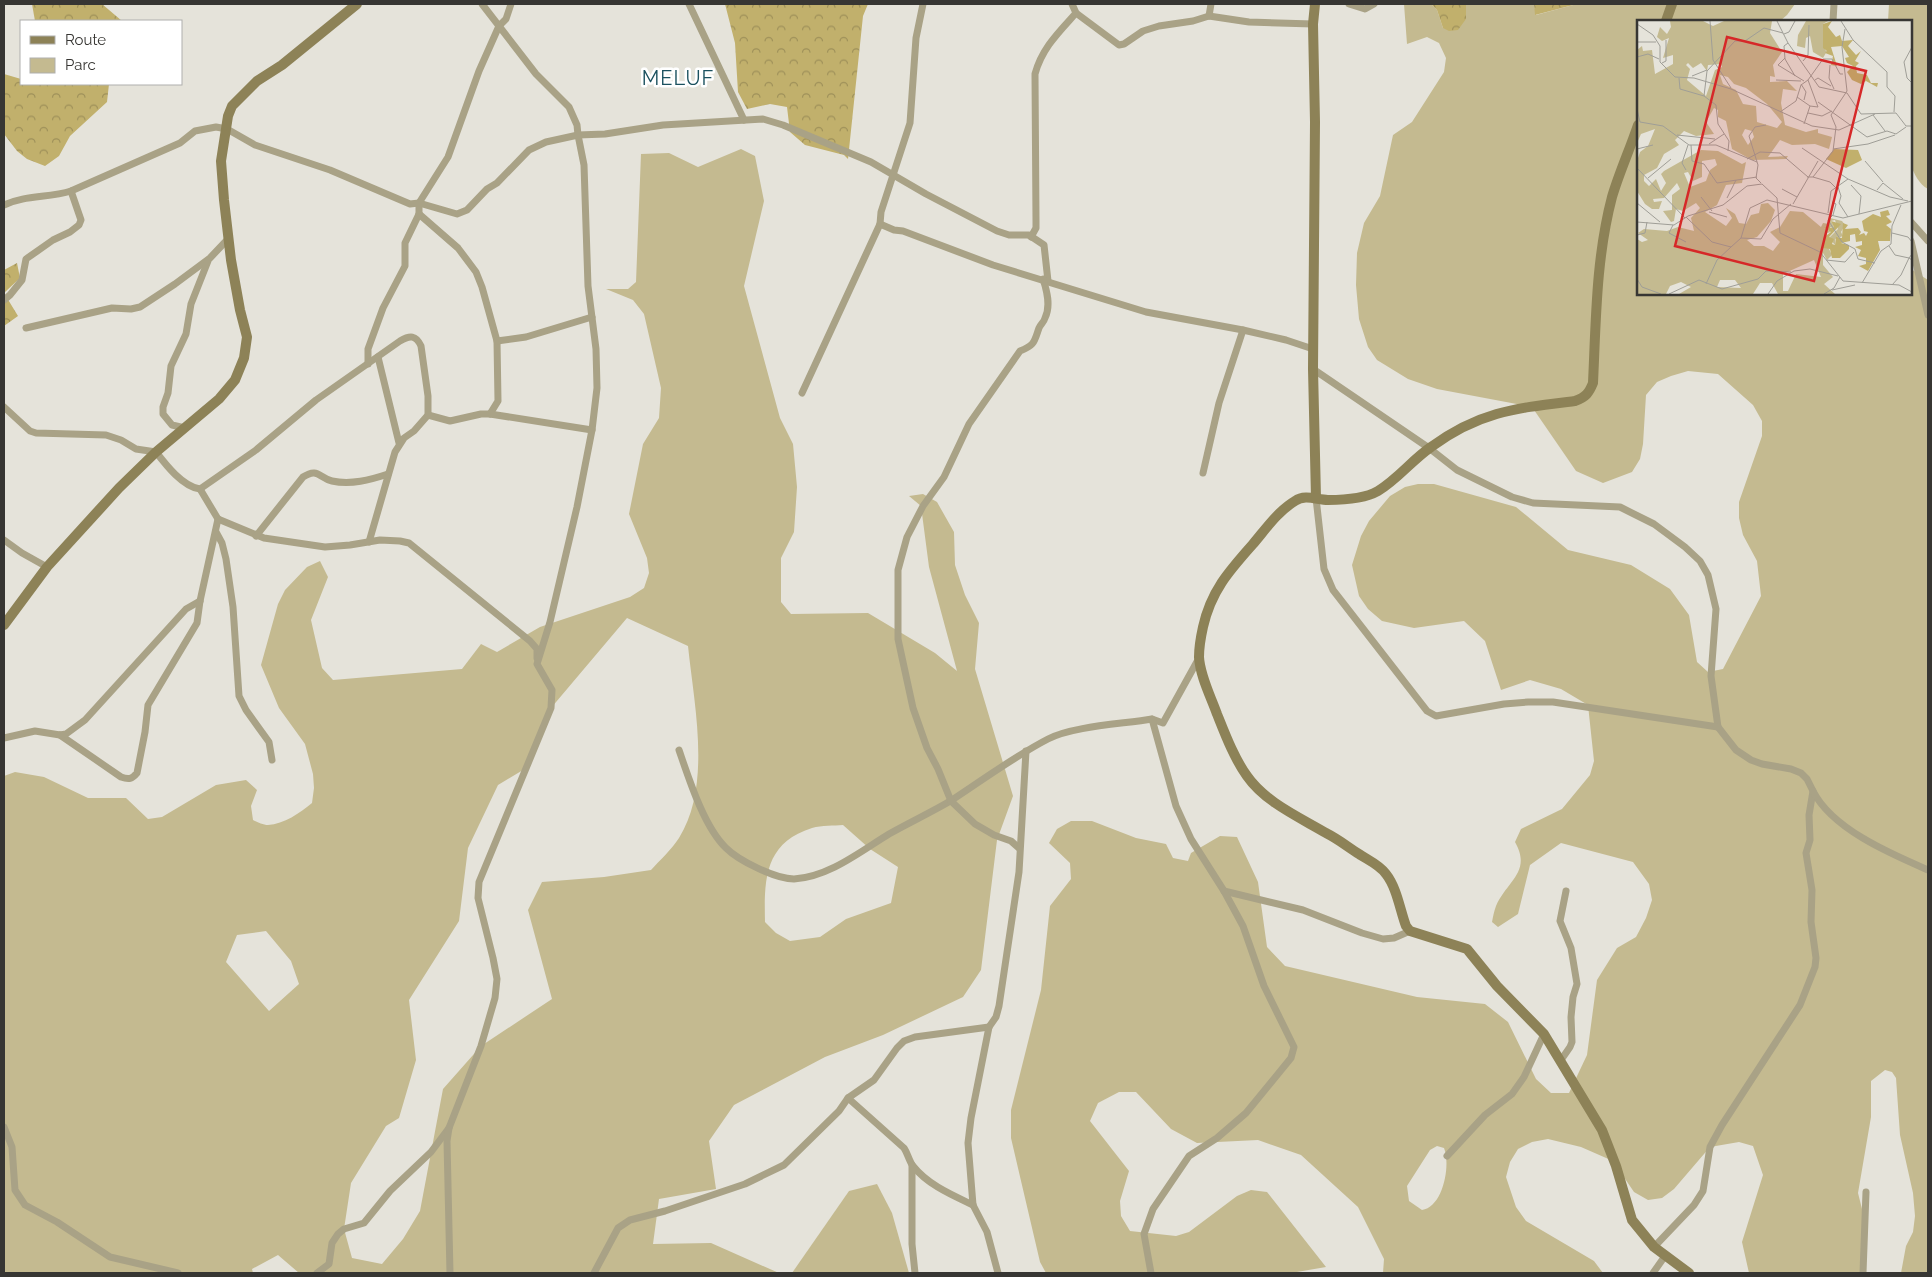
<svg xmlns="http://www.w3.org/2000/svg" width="1932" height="1277" font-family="Raleway,sans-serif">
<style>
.green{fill:#c4ba90;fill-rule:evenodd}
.forest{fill:url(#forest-crowns)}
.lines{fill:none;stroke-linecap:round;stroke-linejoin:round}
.street{stroke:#a9a286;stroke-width:7}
.secondary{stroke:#8d8257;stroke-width:10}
.labels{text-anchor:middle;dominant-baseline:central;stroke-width:5;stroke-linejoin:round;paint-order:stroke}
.quarter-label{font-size:20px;letter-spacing:1px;fill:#1b515f;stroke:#fff}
.inset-road{fill:none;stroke:#9f9e97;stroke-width:1}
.view{fill:#d62828;fill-opacity:0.15;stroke:#d62828;stroke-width:2.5}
.inset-edge{fill:none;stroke:#373633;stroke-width:2.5}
</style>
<defs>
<pattern id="forest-crowns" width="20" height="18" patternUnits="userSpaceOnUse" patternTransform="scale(1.25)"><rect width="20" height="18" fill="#c1b06c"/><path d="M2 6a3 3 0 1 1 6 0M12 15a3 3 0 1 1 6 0" fill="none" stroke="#9e9059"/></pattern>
</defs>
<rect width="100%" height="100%" fill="#e5e3da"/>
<g class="green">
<path d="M1404,4H1431L1437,10L1443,28L1466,19V4H1534L1536,15L1577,4H1795L1787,15L1780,21H1638V294H1911V269L1928,280V1273H1901L1906,1246L1913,1232L1915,1216L1913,1193L1900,1135L1896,1078L1892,1072L1885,1070L1871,1081V1117L1858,1193L1866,1225L1865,1273H1749L1742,1242L1763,1175L1753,1146L1739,1142L1710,1147L1674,1189L1662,1198L1648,1200L1634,1192L1613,1161L1581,1147L1548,1139L1532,1142L1518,1149L1510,1162L1506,1177L1516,1207L1526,1221L1594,1261L1603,1273H1383L1384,1259L1358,1207L1301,1155L1258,1140L1197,1143L1171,1129L1136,1092H1119L1098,1103L1090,1121L1129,1171L1120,1201L1121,1216L1130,1231L1176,1236L1189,1232L1237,1196L1251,1190L1267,1192L1326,1267L1291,1273H1046L1040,1262L1011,1138V1110L1041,990L1050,906L1071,879L1070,863L1049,843L1057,829L1071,821H1092L1136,838L1166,844L1173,858L1188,861L1191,853L1220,836L1237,837L1258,882L1267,947L1285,966L1417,997L1485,1004L1508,1022L1536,1079L1551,1093H1569L1587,1055L1597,980L1617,948L1636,937L1646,918L1652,900L1649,884L1633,862L1561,843L1530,865L1518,914L1498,927L1492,922C1493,917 1494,911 1496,906C1507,881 1532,872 1515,842L1521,829L1562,809L1590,775L1594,761L1588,705L1561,689L1530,680L1501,690L1485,641L1464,621L1414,628L1382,621L1368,609L1359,596L1352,565L1361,536L1369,521L1390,496L1405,487L1418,484H1434L1516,507L1568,550L1631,565L1670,589L1689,615L1697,662L1708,672L1723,669L1761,596L1757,561L1743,535L1739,518V502L1762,436V421L1753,405L1718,374L1688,371L1671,376L1657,382L1646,395L1643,444L1640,459L1632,472L1603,483L1576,471L1532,407L1437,389L1408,379L1377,360L1368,347L1359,319L1356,285L1357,253L1364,223L1380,196L1393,135L1412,122L1444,72L1446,58L1439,43L1427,37L1407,44ZM1437,1146L1444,1148C1451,1165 1443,1207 1422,1210L1409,1201L1407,1186L1430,1150Z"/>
<path d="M1889,4H1928V189C1919,184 1914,174 1911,165V21H1888Z"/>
<path d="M741,149L755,156L764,201L744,286L780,418L793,444L797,487L794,532L781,558V602L791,614L868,613L935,653L957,671L929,567L921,506L909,496L923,494L937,502L954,532L955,565L965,595L979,623L975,669L1013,796L997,840L981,970L963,997L883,1035L825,1057L734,1105L709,1141L716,1189L659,1199L653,1244L711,1243L779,1273H299L278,1255L252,1269L253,1273H4V776L15,772L44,777L88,798H126L148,819L162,817L216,785L246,780L257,790L251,806L253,820C257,822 263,825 268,825C284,824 300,813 312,803L314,788L313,774L305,744L279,708L261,665L278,604L285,590L307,567L320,561L328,577L311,620L322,668L333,680L462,669L481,644L497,652L540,627L630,597L644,588L649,573L647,558L629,514L643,444L659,418L661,388L644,314L633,300L606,289H628L636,282L641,154L669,153L698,167ZM627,618L688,646C694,705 712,785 679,838C672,849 660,860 651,870L604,877L542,882L528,910L552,999L481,1046L443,1089L420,1211L403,1239L382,1264L352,1258L344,1229L351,1183L386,1126L399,1118L416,1060L409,1000L459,921L468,848L498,785L523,770L551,708ZM843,825L870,849L898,867L891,903L846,919L820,937L790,941L776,933L765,922C764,878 765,843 812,828C822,825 834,826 843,825ZM266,931L291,961L299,984L269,1011L226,962L237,935Z"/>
<polygon points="877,1184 892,1213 909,1273 792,1273 849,1191"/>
</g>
<g class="forest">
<polygon points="32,4 102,4 122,21 35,21"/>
<polygon points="725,4 868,4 863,16 848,159 844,155 805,145 790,132 787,107 770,104 747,109 738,92 735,43"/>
<polygon points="1431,4 1466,4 1466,19 1458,30 1449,31 1443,28 1437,10"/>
<polygon points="1534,4 1577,4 1535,15"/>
<polygon points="4,74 21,79 21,84 109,84 107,102 70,136 59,156 45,166 27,159 17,151 4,134"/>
<polygon points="17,263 20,278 4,293 18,316 4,326 4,270"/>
</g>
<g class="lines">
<g class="street">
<polyline points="689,4 744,120"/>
<polyline points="1072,4 1076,13 1119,45 1124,44 1143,31 1159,26 1193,21 1209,16 1249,22 1313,24"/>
<polyline points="1349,4 1365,9 1374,4"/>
<polyline points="1209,16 1211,4"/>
<polyline points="1833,21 1834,4"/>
<path d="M4,205C25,195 49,198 71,191L180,143L195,131L216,127L227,129L255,145L330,170L410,204L419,203L457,214L467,210L487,189L497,183L529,150L546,142L578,135L605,134L663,125L763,119L783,125L871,162L926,194L997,231L1009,235H1029L1044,245L1048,281"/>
<polyline points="419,214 458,248 476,272 482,287 497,341 498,401 490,414"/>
<polyline points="1911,222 1928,241"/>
<polyline points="880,224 894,230 903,231 993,265 1146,312 1243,330 1286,340 1313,349"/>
<path d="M1031,237L1036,228V221L1035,74C1042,48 1059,32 1076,13"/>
<polyline points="1911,241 1928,315"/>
<polyline points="4,300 10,295 22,280 26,259 53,240 70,232 79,225 81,220 71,191"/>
<polyline points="26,328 112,308 131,309 140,307 175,284 210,258 228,239"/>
<polyline points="497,341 526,337 592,317"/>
<polyline points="378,357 399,443"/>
<polyline points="368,364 368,349 383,308 405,266 405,243 419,214 419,203 448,157 479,71 499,26 506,19 511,4"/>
<polyline points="1313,369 1429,448 1457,470 1512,497 1533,503 1620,507 1654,524 1685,547 1700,561 1708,575 1716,609 1711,676 1718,727 1736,750 1751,760 1762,764 1791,769 1801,773 1807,779 1813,791 1809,815 1810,840 1806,853 1812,890 1811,922 1816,958 1815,967 1800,1005 1722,1125 1710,1147 1703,1191 1694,1205 1654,1247"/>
<polyline points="802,393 880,224 881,212 910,123 916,38 923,4"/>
<path d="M4,407L30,431L36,433L106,435L121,440L136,449L156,452C166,465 183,487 200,489L256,450L316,400L400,341C410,335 416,335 421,346L428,396V415L414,431L404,438L395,452L369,542"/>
<polyline points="428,415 450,421 481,414 490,414 592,430"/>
<polyline points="185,428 172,425 163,414 163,407 168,393 171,366 186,334 191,304 208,261"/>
<polyline points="1203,473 1219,403 1243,330"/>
<polyline points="200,489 218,519 264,538 325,547 350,545 380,540 400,541 409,543 530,641 537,649 537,658"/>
<polyline points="1316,498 1324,569 1333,590 1427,711 1436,716 1504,704 1528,702 1553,702 1718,727"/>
<polyline points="216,532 222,543 226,559 233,607 239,696 246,710 269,742 272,760"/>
<path d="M256,536L303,477C318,467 319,478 332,481C351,485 370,480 388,474"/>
<polyline points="4,540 22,553 47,567"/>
<path d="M60,735L121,777C129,780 132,779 137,773L145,732L148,705L197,623L200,601L218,519"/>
<polyline points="4,738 35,731 60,735 66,734 85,720 186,609 200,601"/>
<path d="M679,750C689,779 704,827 726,848C739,861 776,879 794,879C829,877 861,851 889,834C910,822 932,812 952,800C984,779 1015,756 1048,739C1073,726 1123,724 1152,719L1163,723L1199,658"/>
<path d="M1813,791C1832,829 1891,854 1928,870"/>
<path d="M1019,848L1011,841L994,835L975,824L951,801L938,769L927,748L913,708L898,639V570L907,537L923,506L944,477L969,424L1020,351C1035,345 1034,342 1039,328C1041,324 1044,322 1045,318C1051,306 1047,291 1043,279"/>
<polyline points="1224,891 1303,910 1362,933 1383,939 1394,938 1410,931"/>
<polyline points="1561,1060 1570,1047 1572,1042 1571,1017 1573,997 1577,984 1571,948 1560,921 1566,891"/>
<path d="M848,1098L904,1148C908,1154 909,1161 913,1166C928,1185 952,1195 973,1205"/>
<polyline points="4,1127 12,1147 15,1190 25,1205 57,1222 110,1257 178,1273"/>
<polyline points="1447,1156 1485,1115 1512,1094 1524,1077 1544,1034"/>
<polyline points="912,1165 912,1244 915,1273"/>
<polyline points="317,1273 329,1264 332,1243 338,1234 344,1229 364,1223 390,1191 431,1152 449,1128"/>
<polyline points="450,1273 447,1141 449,1128 481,1046 495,998 497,979 493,958 478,898 479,882 551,708 552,690 537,664 550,622 577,507 592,430 597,388 596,349 588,286 584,165 578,135 577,125 569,107 536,74 482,4"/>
<polyline points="594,1273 618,1228 630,1220 665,1211 745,1184 784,1165 839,1111 848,1098 874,1080 897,1048 904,1041 915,1037 989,1027"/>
<polyline points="998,1273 987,1232 973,1205 968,1143 971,1118 989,1027 996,1017 999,1006 1019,872 1026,751"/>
<polyline points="1151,1273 1144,1234 1153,1209 1189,1156 1217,1138 1246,1113 1291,1058 1294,1047 1264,986 1243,926 1224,891 1191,839 1176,806 1152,719"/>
<polyline points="1653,1273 1665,1256"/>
<polyline points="1863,1273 1866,1192"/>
</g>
<g class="secondary">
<polyline points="1315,4 1313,24 1315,122 1313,369 1316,498"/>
<polyline points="1666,21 1672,4"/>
<path d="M1638,125C1630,149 1619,173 1612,197C1596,258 1596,320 1593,383C1589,393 1586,397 1575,401C1517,408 1480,411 1431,447C1412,460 1398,479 1378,491C1364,499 1344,500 1328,500C1317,500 1305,494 1295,501C1278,511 1265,530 1253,544C1229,571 1211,591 1203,627C1201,636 1199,647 1199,657C1200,676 1211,697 1217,714C1225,734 1234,758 1247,776C1265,802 1299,817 1326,833C1338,839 1348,847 1359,854C1368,860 1380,865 1386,874C1397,888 1400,910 1406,926L1410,931L1467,949L1497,986L1544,1034L1602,1130L1616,1166L1632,1220L1654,1247L1689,1273"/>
<polyline points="4,625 47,567 119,488 156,452 219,399 235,380 244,358 247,337 240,310 231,260 224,200 221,161 228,116 232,106 257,81 282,65 357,4"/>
</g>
</g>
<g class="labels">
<g class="quarter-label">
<text x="678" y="78">MELUF</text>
</g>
</g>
<g transform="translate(1637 20)">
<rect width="275" height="275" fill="#e5e3da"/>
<path d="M33,1H66L76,6L87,1H135L133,13L145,32L136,45L138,57L133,56V62L150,61L160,71L146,69L144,83L148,105L169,112L181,109V113L195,117L192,129L178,124L155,125L143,120L131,137L151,136L149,139L115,140L95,129L89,101L81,97V90L77,88L69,102L77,114L59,116L47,111L38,120L42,125L27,134L20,148L7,155V161L12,166L19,159L24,171L29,163L24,154L27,151L64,130L81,131L105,144L109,142L105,163L89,165L80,185L68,192L89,206L95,198L89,188L98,194L102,203L109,204L114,195L122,193L124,184L131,183L138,190L134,201L120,217L110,220L117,226H127L136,231L143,222L133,212L143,207L153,191L166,192L184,207L186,203L192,204L193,198L205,201L208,205L204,212L206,216L198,219V225L192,218L201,209L198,200L194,201L197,207L187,208L194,212L190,213L186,228L191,227L195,235L190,240L186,233V245L196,257L187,264L198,274H141L135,263H123L116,274H42L54,267L44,262L33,266L29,274H0V219L5,222L11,220L1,213L7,209L30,211L41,207L57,211L54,198L63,188L59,183L46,191L39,189L37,201L34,202L26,191L35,190V175L43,169L40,163L27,178L16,179L17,182L25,181L22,189H15L8,184L0,171V141L3,132L11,126L18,109L4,114L0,123V30L5,26L6,31L15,30L18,54L36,44V35L26,38L32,18L25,21L20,17L23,7L30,14L34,7ZM51,43L56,48L64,43L70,51L71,45L84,44L85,47L78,50L69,76L50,60L53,49L49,45ZM83,55L91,57L97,64L109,68L130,84L145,102L140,108L120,102L119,86L106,84L99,70L86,64ZM108,109L115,111L117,117L111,125L105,115ZM78,139L80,145L73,150L69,161L53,167L47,153L51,152L56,161L65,157V141ZM177,240L184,257L159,254L151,271H146V254ZM83,260H98L104,268L80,267ZM169,1H191L186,4L188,30L190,31L186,38L176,32L173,16L169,18L168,28L160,26L161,15Z" fill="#c4ba90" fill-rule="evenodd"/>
<path d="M195,1L191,7L199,17L203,15L205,21L216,20L211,26L219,35L224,31L218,41L222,43L219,46L220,53L230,55L234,63H241L240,67L229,61L224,64L215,60L210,52L216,46L210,43L208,38L212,37L205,26L194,27L200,46L194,45L196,36L188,33L190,31L186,28V4ZM197,129L221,130L225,140L209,148L189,139ZM251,190L253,195L249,196L255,202L249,205L254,209L253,221H241L243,230L231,251L222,246L229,244V238L221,236L224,230L218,227L225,225V221L219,222L218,214L213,215V221L204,223L212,225V229L203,238H195L193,229L186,228V218L194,212L187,208L193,204V208L197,207L194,201L204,204L192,217L197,219L195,224L198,225L199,217L205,218L206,203L211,205L208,209L221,208L224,212L222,215L227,213L229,216L231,212L227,211L225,201L236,194L244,197L243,192Z" fill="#c1b06c"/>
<path class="inset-road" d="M73,1L76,40L94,68M140,1L151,23L182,67L210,73L224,94L259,93L269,106H275M204,1L216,20L250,52V67L258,76L257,92M0,4L16,15L23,26V42L38,57L57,58L94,69L175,106L202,110L238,94M147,14L152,12L158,1M0,22H19M151,23L147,26L148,39L158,56M275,27L267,42L270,58L275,63M0,37L11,34L22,39M148,38L141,45L167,61M166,41L171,35L172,5M25,43L29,41V20M193,45L192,58L197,69M55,56L70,50M42,58L43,69L67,76M139,60L164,61M178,60L181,58L194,66M164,64L169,72L167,80M160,77L173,86L181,87L171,60L186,39H195L203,54H206M181,82L230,117L250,111L259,114L269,107M0,89L3,102L26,106L52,125H79L120,142M143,92L159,81L164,65L171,60M171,93L185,96L195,91M236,95L248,111M167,104L173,86M40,115L78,119M72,124L87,114M54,125L55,141L67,144L80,163L120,157M165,128L211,159L253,177L271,181M0,129L16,125M196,129L231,124L258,115M91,131L92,121L81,104L79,85L67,76L70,51L98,21H108L127,8L146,13M110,139L123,132L143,133L171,157M228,141L246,162M0,148L48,198M49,150L45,143L51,125M170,157H176L196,131L199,107L194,95L210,71L205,27L208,9M176,157L193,162L199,168M11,158L34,139M124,163L119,158L121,145L112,116L118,107L129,105M214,165L224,176L222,194M201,167L204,176L202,183L211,197M145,169L160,177M240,170L246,163L266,179M64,177L75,191M90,178L99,160M195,182L199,184L196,195M0,183L23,202M156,184L181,141M72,192L90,197M191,193L194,171L211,159M196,195L191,200L205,222L218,229L221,239L238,243M49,197L75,222L94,227L104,218L124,219L136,199L154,184M0,202L37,205L51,196L86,185L110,166L125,164L140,178L143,213L183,232L206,261L262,265L275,272M36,205L32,213L49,222M255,213L271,217L275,222M0,215L8,213L10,202M104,218L113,188L130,180L206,198L275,181M252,226L258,235L272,238L275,234M189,240L208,242L217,232M0,259L5,267L24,274M225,263L244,231L254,224L255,206L264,185M69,264L80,240L94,227M255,265L264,255L272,238L275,240M195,270L218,265M32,274L62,260L85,269L121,259L129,251L154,252M131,274L140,261L157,251L173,249L201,256M187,274L197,268L203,257"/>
<path class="view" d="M90,17L229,51L177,261L38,226Z"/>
<rect width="275" height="275" class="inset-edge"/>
</g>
<rect width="1932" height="1277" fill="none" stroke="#373633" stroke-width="10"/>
<rect x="20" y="20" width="162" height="65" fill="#ffffff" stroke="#afafad"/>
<rect x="30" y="36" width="25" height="8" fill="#8d8257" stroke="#afafad"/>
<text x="65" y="45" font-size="15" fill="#373633">Route</text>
<rect x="30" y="58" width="25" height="15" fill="#c4ba90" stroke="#afafad"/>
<text x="65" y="70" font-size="15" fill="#373633">Parc</text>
</svg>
